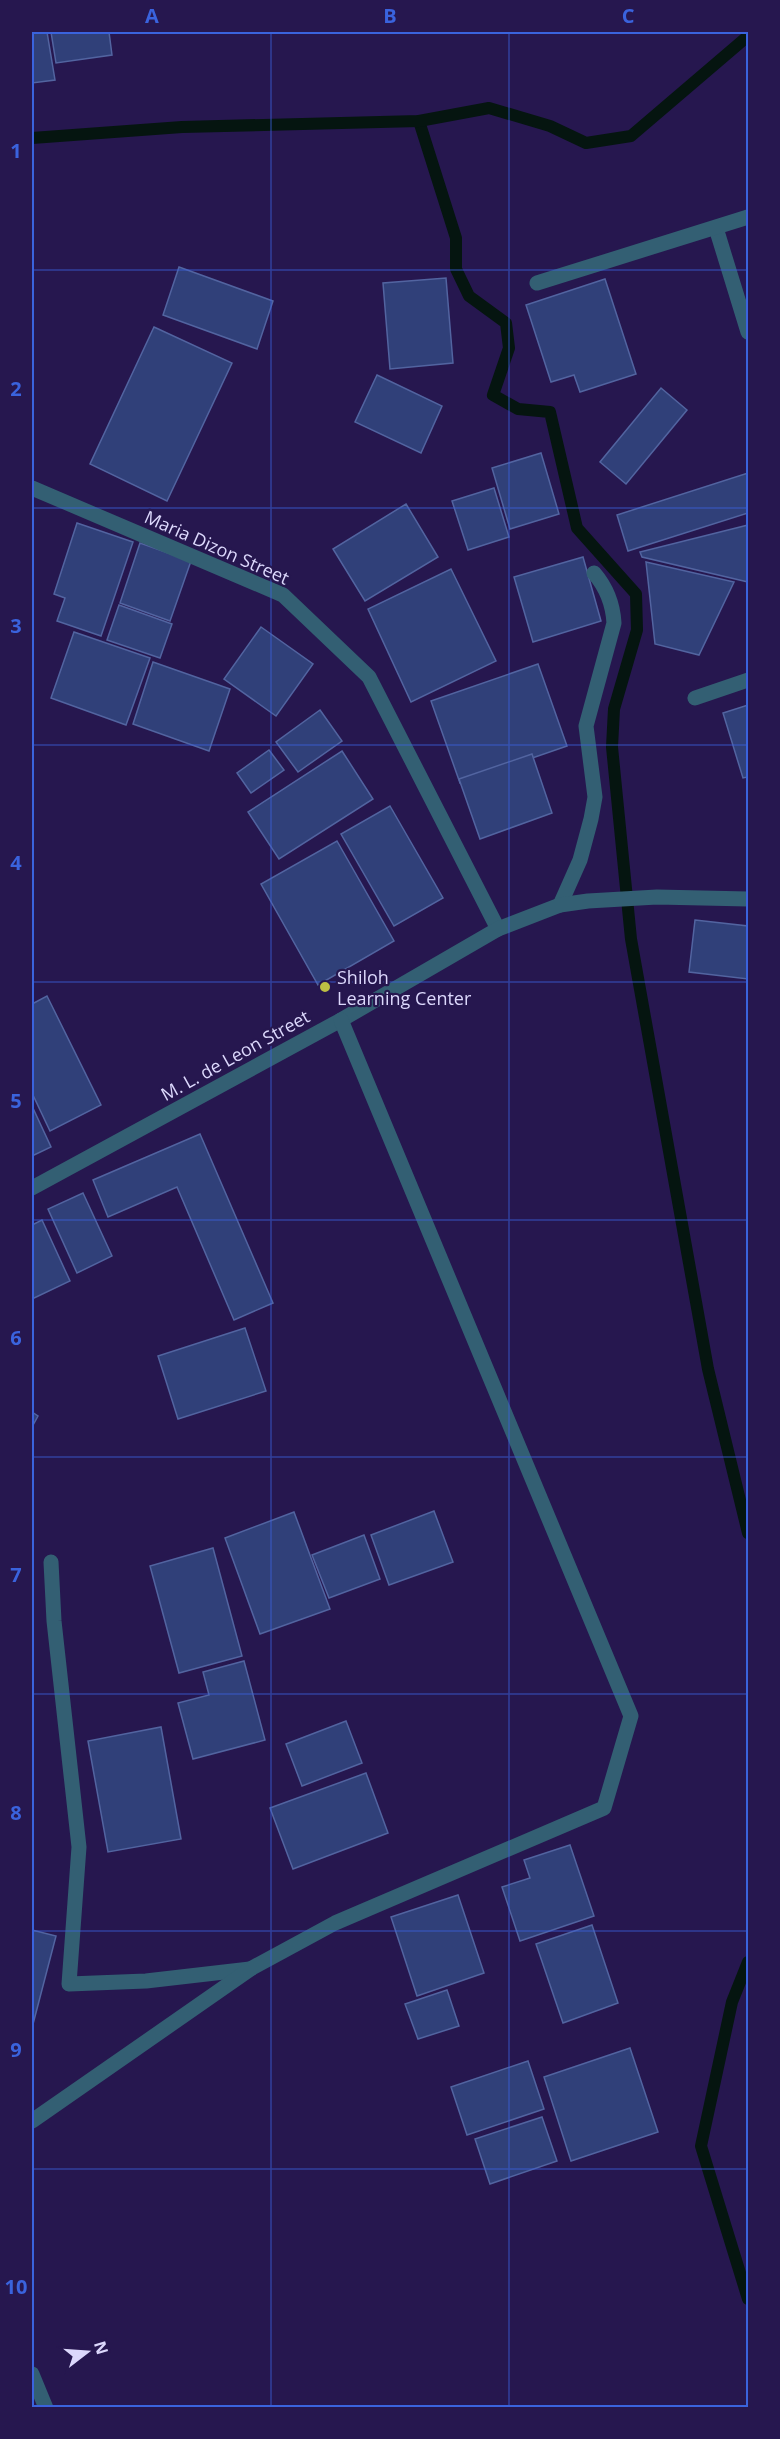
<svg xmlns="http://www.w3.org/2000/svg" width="780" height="2439" font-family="'Open Sans',sans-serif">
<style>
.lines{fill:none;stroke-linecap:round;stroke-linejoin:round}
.stream{stroke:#051510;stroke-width:12}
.building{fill:#304079;stroke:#5264a0;stroke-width:1.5}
.minor{stroke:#335f73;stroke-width:15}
.grid{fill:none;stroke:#3a63dd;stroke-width:1.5;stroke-opacity:0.55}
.poi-dot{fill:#bdbf43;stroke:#26174f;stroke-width:2}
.labels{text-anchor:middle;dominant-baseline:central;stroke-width:4.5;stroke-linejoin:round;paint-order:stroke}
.street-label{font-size:18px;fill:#dcd8fc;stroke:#26174f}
.poi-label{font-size:18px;fill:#dcd8fc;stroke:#26174f;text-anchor:start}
.neatline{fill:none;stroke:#3a63dd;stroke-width:2}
.grid-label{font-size:20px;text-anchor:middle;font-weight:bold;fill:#3a63dd}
</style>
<rect width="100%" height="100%" fill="#26174f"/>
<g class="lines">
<g class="stream">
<polyline points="419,121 456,238 456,269 469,296 506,323 509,348 493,395 518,409 550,412 577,528 636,594 637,630 614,709 612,747 631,939 708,1369 748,1533"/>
<polyline points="32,138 182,127 419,121 489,108 550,126 586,143 631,136 748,36"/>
<polyline points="748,1962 732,2002 701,2146 748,2299"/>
</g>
</g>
<g class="building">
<polygon points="32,32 47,32 55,80 32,83"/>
<polygon points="51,32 109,32 112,55 56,63"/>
<polygon points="179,267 273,301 257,349 163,315"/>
<polygon points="446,278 453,363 390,369 383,283"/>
<polygon points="605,279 636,374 580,392 574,375 551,382 526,305"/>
<polygon points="154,327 232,363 167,501 90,464"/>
<polygon points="377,375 442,406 421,453 355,422"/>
<polygon points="661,388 687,410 626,484 600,462"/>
<polygon points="541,453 559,514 510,529 492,468"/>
<polygon points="748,473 748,513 628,551 617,515"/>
<polygon points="494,488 509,537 468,550 452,501"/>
<polygon points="406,504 438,557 365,601 333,549"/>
<polygon points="77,523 133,542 101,636 57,621 65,598 54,594"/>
<polygon points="748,525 748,582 642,557 640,552"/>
<polygon points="140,543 191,561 170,621 120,603"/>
<polygon points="583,557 601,621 533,642 514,577"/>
<polygon points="646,562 734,582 699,655 655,644"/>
<polygon points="451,569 496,661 411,702 368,609"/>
<polygon points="119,605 172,624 160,658 107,640"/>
<polygon points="261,627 313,664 276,716 224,679"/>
<polygon points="74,632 150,658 126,725 51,698"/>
<polygon points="153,662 230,689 209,751 133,724"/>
<polygon points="538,664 567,746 460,783 431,701"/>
<polygon points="748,705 748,777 743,778 723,713"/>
<polygon points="320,710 342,741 298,772 276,742"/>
<polygon points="269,750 284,770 251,793 237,773"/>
<polygon points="342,751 373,799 279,859 248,812"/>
<polygon points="532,754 552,813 480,839 459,779"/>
<polygon points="390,806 443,898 394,926 341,834"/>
<polygon points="337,841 394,941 318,985 261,884"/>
<polygon points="695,920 748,926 748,979 689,972"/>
<polygon points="47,996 101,1105 50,1131 32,1093 32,1004"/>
<polygon points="32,1106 51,1147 32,1156"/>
<polygon points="200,1134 273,1303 234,1320 177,1187 108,1217 93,1180"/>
<polygon points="83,1193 112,1256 77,1273 48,1209"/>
<polygon points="42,1220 70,1281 32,1299 32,1225"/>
<polygon points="245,1328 266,1391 178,1419 158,1356"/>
<polygon points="32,1412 38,1416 32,1427"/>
<polygon points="434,1511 453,1562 389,1585 371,1535"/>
<polygon points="294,1512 330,1609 260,1634 225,1538"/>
<polygon points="364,1535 380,1579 329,1598 312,1555"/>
<polygon points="213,1548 242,1656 179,1673 150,1566"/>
<polygon points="244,1661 265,1740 193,1759 178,1703 209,1695 203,1672"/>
<polygon points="346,1721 362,1763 302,1786 286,1744"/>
<polygon points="161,1727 181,1839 108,1852 88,1741"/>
<polygon points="366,1773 388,1833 293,1869 270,1808"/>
<polygon points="570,1845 594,1916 520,1941 502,1887 530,1878 524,1860"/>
<polygon points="458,1895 484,1973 417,1996 391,1917"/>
<polygon points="592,1925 618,2003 563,2023 536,1944"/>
<polygon points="32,1930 56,1936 32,2028"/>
<polygon points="447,1990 459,2026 418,2039 405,2004"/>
<polygon points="630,2048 658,2132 571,2161 544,2077"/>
<polygon points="528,2061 544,2109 467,2135 451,2087"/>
<polygon points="542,2117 557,2161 490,2184 475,2139"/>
</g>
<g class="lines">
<g class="minor">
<polyline points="716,228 748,332"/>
<polyline points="537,283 748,217"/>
<polyline points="32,488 283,595 369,677 498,929"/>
<polyline points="695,698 748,680"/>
<path d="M560,905L580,860L591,819L595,797L586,726L614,623C613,605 606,587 594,573"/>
<polyline points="32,1188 341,1020 498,929 560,905 588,901 657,897 748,899"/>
<polyline points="51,1562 54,1621 79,1847 69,1984 146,1981 250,1969"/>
<polyline points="32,2121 252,1968 335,1923 604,1808 631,1716 341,1020"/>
<polyline points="32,2374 46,2408"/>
</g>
</g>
<path class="grid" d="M271,32V2408M509,32V2408M32,270H748M32,508H748M32,745H748M32,982H748M32,1220H748M32,1457H748M32,1694H748M32,1931H748M32,2169H748"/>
<circle class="poi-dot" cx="325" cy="987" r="6"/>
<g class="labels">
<g class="street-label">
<text transform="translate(217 547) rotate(24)">Maria Dizon Street</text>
<text transform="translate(235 1055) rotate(-29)">M. L. de Leon Street</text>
</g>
<g class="poi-label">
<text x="337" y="977">Shiloh<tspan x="337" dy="21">Learning Center</tspan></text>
</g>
</g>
<rect width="780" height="2439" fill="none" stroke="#26174f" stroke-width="66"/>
<g transform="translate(87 2352) rotate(73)" stroke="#26174f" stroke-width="4.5" paint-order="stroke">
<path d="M0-4.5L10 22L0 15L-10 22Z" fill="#dcd8fc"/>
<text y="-9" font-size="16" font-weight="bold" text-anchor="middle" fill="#dcd8fc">N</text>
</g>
<rect x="33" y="33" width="714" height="2373" class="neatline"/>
<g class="grid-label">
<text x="152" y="23">A</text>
<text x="390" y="23">B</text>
<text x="628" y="23">C</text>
<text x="16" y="158">1</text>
<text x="16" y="396">2</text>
<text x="16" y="633">3</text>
<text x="16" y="870">4</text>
<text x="16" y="1108">5</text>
<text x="16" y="1345">6</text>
<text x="16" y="1582">7</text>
<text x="16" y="1820">8</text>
<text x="16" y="2057">9</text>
<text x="16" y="2294">10</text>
</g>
</svg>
